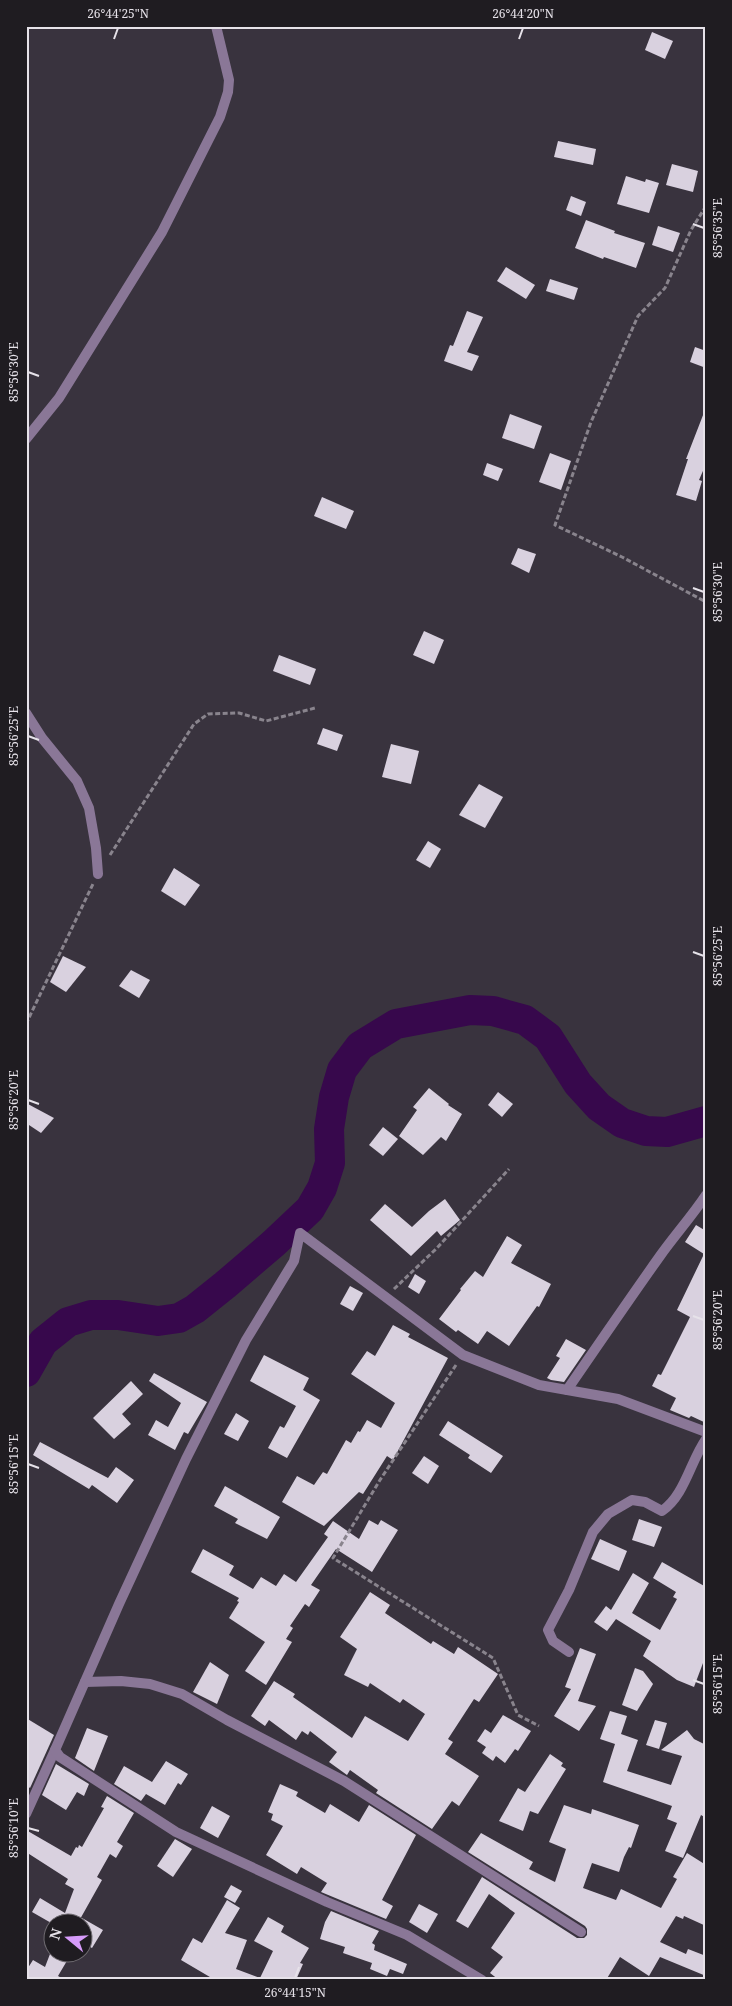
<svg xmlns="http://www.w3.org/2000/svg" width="732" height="2006" font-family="'Noto Serif',serif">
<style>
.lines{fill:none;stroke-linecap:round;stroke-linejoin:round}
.river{stroke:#37084c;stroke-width:30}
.building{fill:#d9d1df}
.path{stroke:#89848d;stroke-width:3;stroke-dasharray:5 2.5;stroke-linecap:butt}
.street{stroke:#8a7797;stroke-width:10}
.ticks{fill:none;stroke:#e6e2e9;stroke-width:2}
.neatline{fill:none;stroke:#e6e2e9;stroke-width:2}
.ticks-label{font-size:12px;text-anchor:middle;fill:#e6e2e9}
</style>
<rect width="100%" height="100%" fill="#39333e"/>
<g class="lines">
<polyline class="river" points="26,1372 43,1342 68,1322 91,1315 118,1315 158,1321 179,1318 195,1309 225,1285 274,1243 310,1209 322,1188 330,1163 329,1129 334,1097 342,1070 360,1046 396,1024 470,1010 493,1011 525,1020 548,1037 578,1084 599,1107 622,1123 646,1131 667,1132 706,1121"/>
</g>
<g class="building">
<polygon points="652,32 673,41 665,59 645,50"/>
<polygon points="558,141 596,149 593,165 554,157"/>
<polygon points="672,164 698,171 693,192 666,185"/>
<polygon points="626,176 645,182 646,179 659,183 649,213 617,204"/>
<polygon points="571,196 586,202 581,216 566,210"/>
<polygon points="586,220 615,231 614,233 645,243 636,268 604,257 603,259 575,248"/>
<polygon points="658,226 680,233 673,252 652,245"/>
<polygon points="506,267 535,285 526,299 497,281"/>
<polygon points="550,279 578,288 574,300 546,291"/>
<polygon points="467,311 483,317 467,352 479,356 472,371 444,361 450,345 453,346"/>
<polygon points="695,347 706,351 706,368 690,362"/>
<polygon points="705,410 706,464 699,480 702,481 696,501 676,495 688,459 686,459"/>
<polygon points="510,414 542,426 534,449 502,438"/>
<polygon points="550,453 571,461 561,490 539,482"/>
<polygon points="487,463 503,469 498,481 483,475"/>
<polygon points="322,497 354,511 346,529 314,516"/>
<polygon points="518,548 536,554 529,573 511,564"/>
<polygon points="424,631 444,640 434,664 413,655"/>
<polygon points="279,655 316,669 310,685 273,671"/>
<polygon points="323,728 343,735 337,751 317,744"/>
<polygon points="391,744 419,751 411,784 382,777"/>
<polygon points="479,784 503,797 485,828 459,815"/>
<polygon points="428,841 441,849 430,868 416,860"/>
<polygon points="174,868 200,885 185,906 161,891"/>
<polygon points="63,956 86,967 66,992 50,982"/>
<polygon points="131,970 150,980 139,998 119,986"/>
<polygon points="429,1088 449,1104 448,1105 462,1114 446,1141 441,1137 423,1155 399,1136 417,1110 413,1107"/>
<polygon points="498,1092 513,1104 502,1117 488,1105"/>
<polygon points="26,1103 54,1118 41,1133 26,1123"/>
<polygon points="383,1127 398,1139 383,1156 369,1145"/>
<polygon points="445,1199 460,1220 441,1236 437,1231 411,1256 370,1220 385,1204 412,1227 429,1211"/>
<polygon points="696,1225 706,1231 706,1423 691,1416 689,1418 670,1410 676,1398 652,1386 658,1374 661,1375 690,1317 677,1310 704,1254 685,1242"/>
<polygon points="507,1236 522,1245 511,1263 551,1284 539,1307 537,1306 509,1346 487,1331 478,1344 458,1330 456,1332 439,1319 461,1290 460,1289 475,1271 483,1277"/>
<polygon points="415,1274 426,1281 419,1294 408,1287"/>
<polygon points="350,1286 363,1293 353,1311 340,1304"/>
<polygon points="393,1325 410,1334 408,1337 448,1358 393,1460 387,1456 363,1494 359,1492 324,1526 282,1502 297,1476 314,1485 323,1472 327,1474 346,1440 351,1443 358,1431 360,1432 367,1420 381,1428 395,1403 351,1374 367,1351 375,1356"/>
<polygon points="566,1339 586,1350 564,1382 551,1380 547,1378 560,1358 556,1356"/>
<polygon points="264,1355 309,1378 303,1390 320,1400 287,1458 268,1448 280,1426 284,1428 296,1406 250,1381"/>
<polygon points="154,1373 207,1402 188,1434 184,1432 175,1450 148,1435 156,1420 168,1427 181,1403 149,1381"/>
<polygon points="131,1381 143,1394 122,1414 131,1424 114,1439 93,1418"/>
<polygon points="236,1413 249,1421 238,1441 224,1434"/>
<polygon points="448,1421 503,1456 491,1473 468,1458 470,1455 439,1435"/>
<polygon points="40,1442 108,1478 116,1467 134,1480 117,1503 92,1485 89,1489 33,1455"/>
<polygon points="424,1456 439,1466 428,1484 412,1473"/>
<polygon points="225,1486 280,1517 267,1539 235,1523 238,1519 214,1506"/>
<polygon points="639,1519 662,1527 654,1547 632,1540"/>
<polygon points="369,1520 378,1525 381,1520 398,1530 372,1572 336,1549 311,1585 320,1590 309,1607 305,1604 290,1626 293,1628 286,1639 292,1642 266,1685 245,1671 265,1642 229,1618 239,1602 237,1601 239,1598 191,1572 203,1549 234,1566 229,1575 253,1589 261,1577 276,1586 284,1574 296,1582 328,1537 324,1534 333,1521 359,1539"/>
<polygon points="600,1539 627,1551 619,1571 591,1559"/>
<polygon points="662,1562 706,1587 706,1655 694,1687 677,1680 643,1656 651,1641 616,1619 607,1631 594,1622 606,1606 611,1610 633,1573 649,1583 632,1613 660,1630 677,1599 673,1597 676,1592 653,1578"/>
<polygon points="370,1592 390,1605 385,1613 431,1644 433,1641 454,1654 458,1647 498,1674 479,1702 474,1699 448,1739 453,1742 445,1754 479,1776 459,1806 452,1801 432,1829 376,1793 378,1790 350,1770 347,1775 329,1762 337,1752 310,1731 308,1735 302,1731 296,1740 269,1720 265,1726 251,1716 274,1681 295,1694 293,1697 352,1738 365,1716 408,1741 425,1714 403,1699 400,1703 370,1683 368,1687 344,1675 357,1649 340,1637"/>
<polygon points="580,1648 596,1654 578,1701 596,1706 579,1731 554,1716 571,1689 565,1687"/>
<polygon points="210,1662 229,1675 217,1704 193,1692"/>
<polygon points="635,1668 643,1671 653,1684 637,1711 622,1705"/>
<polygon points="610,1711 627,1716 621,1734 638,1740 627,1771 671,1785 682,1756 661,1750 687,1730 694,1739 706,1745 706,1818 701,1815 683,1858 665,1851 677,1823 667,1819 672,1806 603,1782 615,1744 600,1739"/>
<polygon points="503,1715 531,1731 518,1751 515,1749 505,1763 496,1756 493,1761 482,1753 486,1747 477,1741 485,1729 491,1733"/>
<polygon points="26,1718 54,1735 30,1788 26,1785"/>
<polygon points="655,1720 667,1723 659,1749 646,1745"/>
<polygon points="87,1728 108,1736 94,1771 75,1758"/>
<polygon points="550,1754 563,1763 561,1766 566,1769 538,1814 530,1811 523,1831 499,1821 518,1788 525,1792"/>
<polygon points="166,1761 188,1774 181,1785 178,1783 165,1805 146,1794 141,1801 114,1784 124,1766 152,1782"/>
<polygon points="56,1764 89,1784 84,1796 77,1792 66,1810 42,1795"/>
<polygon points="280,1784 298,1792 296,1796 325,1813 330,1804 359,1822 369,1805 416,1835 382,1900 393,1906 386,1919 321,1892 327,1883 301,1867 297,1874 266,1855 283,1826 271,1820 273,1814 268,1812"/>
<polygon points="107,1796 134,1813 117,1842 123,1846 116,1858 110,1854 97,1877 102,1880 79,1921 82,1923 82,1918 103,1930 92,1948 82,1942 82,1924 53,1924 32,1912 40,1898 65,1913 74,1889 65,1884 68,1879 26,1852 26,1830 71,1856 76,1847 78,1848 79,1845 82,1847 104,1808 101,1807"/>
<polygon points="564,1805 591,1814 592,1809 639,1825 631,1848 629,1847 624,1857 619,1872 592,1863 583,1888 616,1900 621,1889 661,1908 677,1879 673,1877 687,1853 706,1865 706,1926 684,1916 683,1919 676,1916 660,1942 686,1954 688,1949 706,1956 706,1976 660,1957 649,1976 620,1957 606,1980 499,1980 490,1973 503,1957 491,1948 515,1913 489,1894 468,1928 456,1921 482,1877 577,1938 584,1938 587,1935 587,1929 585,1926 468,1852 481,1833 533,1862 529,1869 555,1882 566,1849 549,1842"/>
<polygon points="212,1806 230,1816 218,1838 200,1828"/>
<polygon points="175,1839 192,1849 173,1877 157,1866"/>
<polygon points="231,1885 242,1891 235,1903 224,1897"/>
<polygon points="227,1900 240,1908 225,1933 247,1940 236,1969 260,1978 273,1951 254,1941 268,1917 284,1926 281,1932 309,1948 300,1963 303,1964 296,1980 215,1980 181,1960 193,1938 202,1943"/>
<polygon points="419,1904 438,1914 427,1933 409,1922"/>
<polygon points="331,1911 379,1931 372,1943 375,1945 374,1950 407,1964 403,1974 390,1969 387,1976 370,1969 372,1963 343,1953 345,1947 320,1939 325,1922"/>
<polygon points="50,1954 71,1954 58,1976 65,1980 33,1980 26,1975 26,1971 33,1960 45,1967"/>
</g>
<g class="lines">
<g class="path">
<polyline points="706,206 691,230 665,288 638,316 591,422 555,525 622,557 706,602"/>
<polyline points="110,855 194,724 208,714 239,713 266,721 315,708"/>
<polyline points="26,1024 93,884"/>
<polyline points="394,1289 437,1248 509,1169"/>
<polyline points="456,1365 380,1480 333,1558 493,1658 518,1715 539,1726"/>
</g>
<g class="street">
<polyline points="26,439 59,398 162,232 220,117 228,92 229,80 216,26"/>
<polyline points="26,713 42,738 77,781 89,808 96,848 98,874"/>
<path d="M567,1390C598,1345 628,1301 660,1256C675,1235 692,1216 706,1195"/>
<path d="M569,1652L553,1641L548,1630L569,1590L593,1532L608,1514L632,1500L645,1502L662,1511C685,1495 690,1462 706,1439"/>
<polyline points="85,1682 121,1681 150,1684 182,1694 227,1720 344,1781 581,1932"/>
<polyline points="26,1814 55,1750"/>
<polyline points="482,1980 407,1935 327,1902 176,1832 60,1757 55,1750 119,1604 186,1459 246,1340 294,1261 300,1233 463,1355 539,1385 618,1399 706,1432"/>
</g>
</g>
<path class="ticks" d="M114,39L118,28M519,39L523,28M693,224L704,228M28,372L39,376M693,588L704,592M28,736L39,740M693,952L704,956M28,1100L39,1104M693,1316L704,1320M28,1464L39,1468M693,1680L704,1684M28,1828L39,1831M295,1978L299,1967"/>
<rect width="732" height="2006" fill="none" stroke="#1f1c21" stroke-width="55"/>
<g transform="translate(68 1938) rotate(288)"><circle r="24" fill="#1f1c21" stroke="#6f6b71"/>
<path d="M0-4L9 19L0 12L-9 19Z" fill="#d69bfa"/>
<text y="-8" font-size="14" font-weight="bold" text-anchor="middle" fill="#e6e2e9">N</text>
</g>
<rect x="28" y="28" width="676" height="1950" class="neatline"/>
<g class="ticks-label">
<text x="118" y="18">26°44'25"N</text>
<text x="523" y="18">26°44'20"N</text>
<text transform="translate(718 228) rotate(-90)" y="4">85°56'35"E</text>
<text transform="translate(14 372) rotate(-90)" y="4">85°56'30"E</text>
<text transform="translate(718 592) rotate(-90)" y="4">85°56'30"E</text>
<text transform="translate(14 736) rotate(-90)" y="4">85°56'25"E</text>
<text transform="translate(718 956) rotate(-90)" y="4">85°56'25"E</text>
<text transform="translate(14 1100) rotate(-90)" y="4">85°56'20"E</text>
<text transform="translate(718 1320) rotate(-90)" y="4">85°56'20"E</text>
<text transform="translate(14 1464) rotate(-90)" y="4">85°56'15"E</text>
<text transform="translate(718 1684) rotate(-90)" y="4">85°56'15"E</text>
<text transform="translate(14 1828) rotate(-90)" y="4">85°56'10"E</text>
<text x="295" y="1997">26°44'15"N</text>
</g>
</svg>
